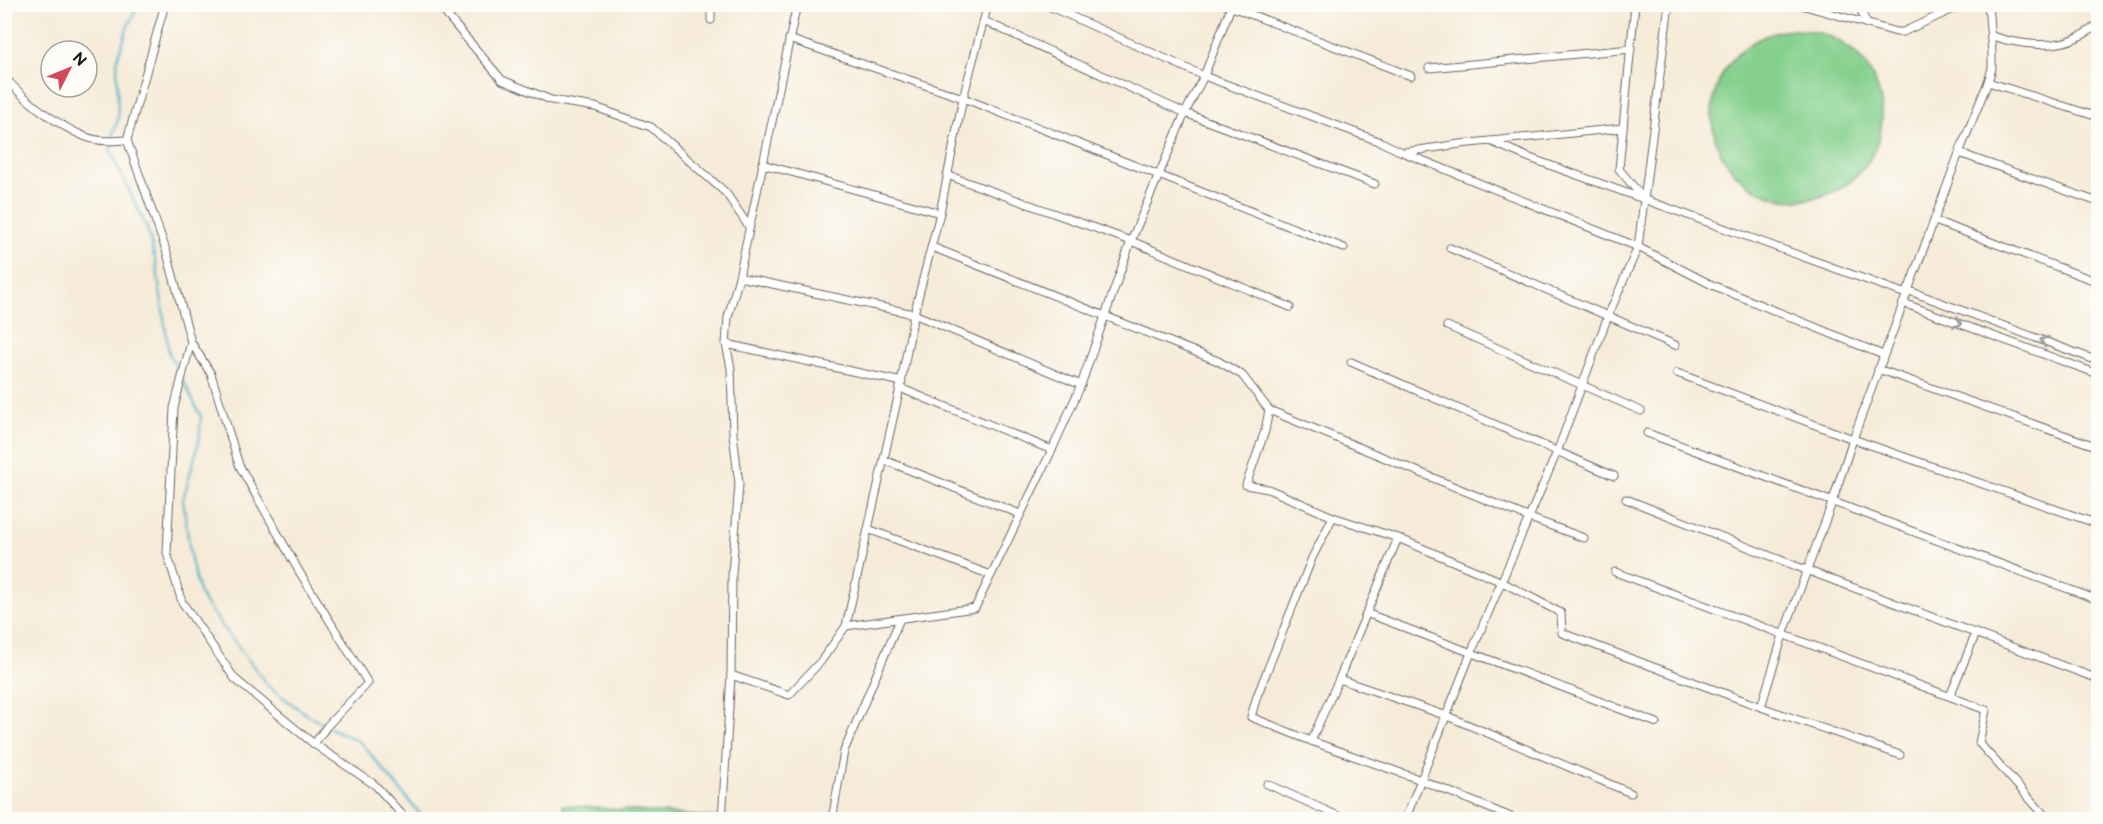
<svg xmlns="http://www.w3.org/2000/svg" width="2103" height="824" font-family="'Balsamiq Sans',sans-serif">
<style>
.green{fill:#85d08d;stroke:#507654;stroke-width:1.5}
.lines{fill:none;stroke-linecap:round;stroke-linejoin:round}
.stream{stroke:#47adc7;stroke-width:2}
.minor-casing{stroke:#68645e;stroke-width:9}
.minor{stroke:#fff;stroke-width:7}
.oneway{stroke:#999}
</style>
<rect width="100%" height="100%" fill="#fdfcf7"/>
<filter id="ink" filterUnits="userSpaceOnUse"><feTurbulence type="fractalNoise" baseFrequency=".0167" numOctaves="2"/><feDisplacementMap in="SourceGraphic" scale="12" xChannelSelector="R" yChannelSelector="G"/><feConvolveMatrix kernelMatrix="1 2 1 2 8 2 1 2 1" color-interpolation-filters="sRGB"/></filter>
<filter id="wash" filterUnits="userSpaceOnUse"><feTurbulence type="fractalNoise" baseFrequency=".008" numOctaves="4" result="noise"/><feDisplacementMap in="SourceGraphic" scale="24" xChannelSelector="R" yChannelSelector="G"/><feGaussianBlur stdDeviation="1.35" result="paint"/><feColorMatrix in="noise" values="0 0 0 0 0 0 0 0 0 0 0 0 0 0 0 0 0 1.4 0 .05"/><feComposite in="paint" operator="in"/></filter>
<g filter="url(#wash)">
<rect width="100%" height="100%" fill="#f6ebd8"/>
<g class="green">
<circle cx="1797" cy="115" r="85"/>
<polygon points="562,805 722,818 722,820 567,819"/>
</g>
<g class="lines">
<g class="stream">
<polyline points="139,4 128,26 117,60 118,120 110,141 111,153 147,228 156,263 169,353 180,375"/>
<polyline points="183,380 201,417 199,441 183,500 191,560 199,592 204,602 270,688 309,716 325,725"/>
<path d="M330,728C341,734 352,736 362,744L425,820"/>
</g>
</g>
</g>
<g filter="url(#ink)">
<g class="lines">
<defs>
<g id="minor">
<polyline points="165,4 127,140 167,253 191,342 174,408 167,553 182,602 235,679 314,744 375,785 407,820"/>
<polyline points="441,4 445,13 502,80 551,100 595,107 651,127 726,193 749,227"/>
<polyline points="1044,4 1204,76 1381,142 1402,152 1638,247 1712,285 1883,355"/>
<polyline points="1224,4 1411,76"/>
<polyline points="1635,4 1619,169 1642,197"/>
<polyline points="1798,4 1896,32 1903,32 1964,4"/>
<polyline points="1858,4 1867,24"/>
<polyline points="711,20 711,4"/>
<polyline points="984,21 1185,113 1375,184"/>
<path d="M1992,36C2017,44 2053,50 2078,37C2085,34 2092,29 2098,24"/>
<polyline points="789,39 963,98 1344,248"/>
<polyline points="1429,68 1631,49"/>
<path d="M4,76C23,99 58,126 86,137C99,142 114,141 127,140"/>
<polyline points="1988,82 2098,117"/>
<polyline points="1490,141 1530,158 1906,294"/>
<polyline points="1405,152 1460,144 1623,128"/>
<polyline points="1959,153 2098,202"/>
<polyline points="762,164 940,213"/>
<polyline points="947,175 1131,241 1290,307"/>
<polyline points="1935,221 2098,282"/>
<polyline points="932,247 1218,361 1242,375 1269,410 1530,518 1584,538"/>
<polyline points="1450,248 1675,345"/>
<polyline points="739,277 914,314 1081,385"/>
<polyline points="1907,290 2098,361"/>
<polyline points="1903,303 2098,374"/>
<polyline points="1447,326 1641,411"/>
<polyline points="191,342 211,374 239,465 300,573 368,683 327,726 314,744"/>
<polyline points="726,344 902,382"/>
<polyline points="1351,362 1614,476"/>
<polyline points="1878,369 2098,447"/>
<polyline points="1677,373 1853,439 2098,524"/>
<polyline points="900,388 1052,450"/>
<polyline points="1269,410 1265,431 1246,485 1268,489 1333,517 1398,538 1502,582 1561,613 1562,633 1761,707 1900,755"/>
<polyline points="1647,433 2098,600"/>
<polyline points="884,460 1020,514"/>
<polyline points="1626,499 1806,570 2098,679"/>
<polyline points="1333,517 1312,558 1257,696 1251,717 1311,741 1421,780 1518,820"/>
<polyline points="868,529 991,575"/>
<polyline points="1615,572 1986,710 1979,743 2049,820"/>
<polyline points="1366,613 1657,723"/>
<polyline points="846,626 975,608 1052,450 1081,385 1131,241 1185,113 1204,76 1232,4"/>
<polyline points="731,675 789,695 821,661 846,626 900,388 914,314 940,213 963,98 988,4"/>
<polyline points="1339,679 1447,716 1631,793"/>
<polyline points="1950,696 1976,633"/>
<polyline points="1761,707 1783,635 1832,503 1853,439 1959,153 1988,82 1992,68 1992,53 1988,4"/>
<polyline points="1311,741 1339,679 1398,538"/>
<polyline points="1267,784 1347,820"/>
<polyline points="722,820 731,675 732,574 739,484 733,434 731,368 726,344 728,317 739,277 797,4"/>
<polyline points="832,820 844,751 900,619"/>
<polyline points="1405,820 1471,653 1557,452 1608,316 1638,247 1669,4"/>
</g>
</defs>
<use href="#minor" class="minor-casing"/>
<use href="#minor" class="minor"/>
</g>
<defs><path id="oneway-chevron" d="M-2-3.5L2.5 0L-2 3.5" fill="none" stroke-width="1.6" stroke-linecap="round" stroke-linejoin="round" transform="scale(1.5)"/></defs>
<g class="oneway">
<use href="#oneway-chevron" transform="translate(1958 323) rotate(20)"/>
<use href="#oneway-chevron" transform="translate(2044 341) rotate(-160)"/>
</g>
</g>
<rect width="2103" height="824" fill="none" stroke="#fdfcf7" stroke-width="24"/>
<g transform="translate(69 69) rotate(47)"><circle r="28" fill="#fdfcf7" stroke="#a3a29f" stroke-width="1.5"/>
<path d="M0-4.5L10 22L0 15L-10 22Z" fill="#d1495b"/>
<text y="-9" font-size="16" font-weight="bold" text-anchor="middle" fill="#1c1c1c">N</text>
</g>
</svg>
